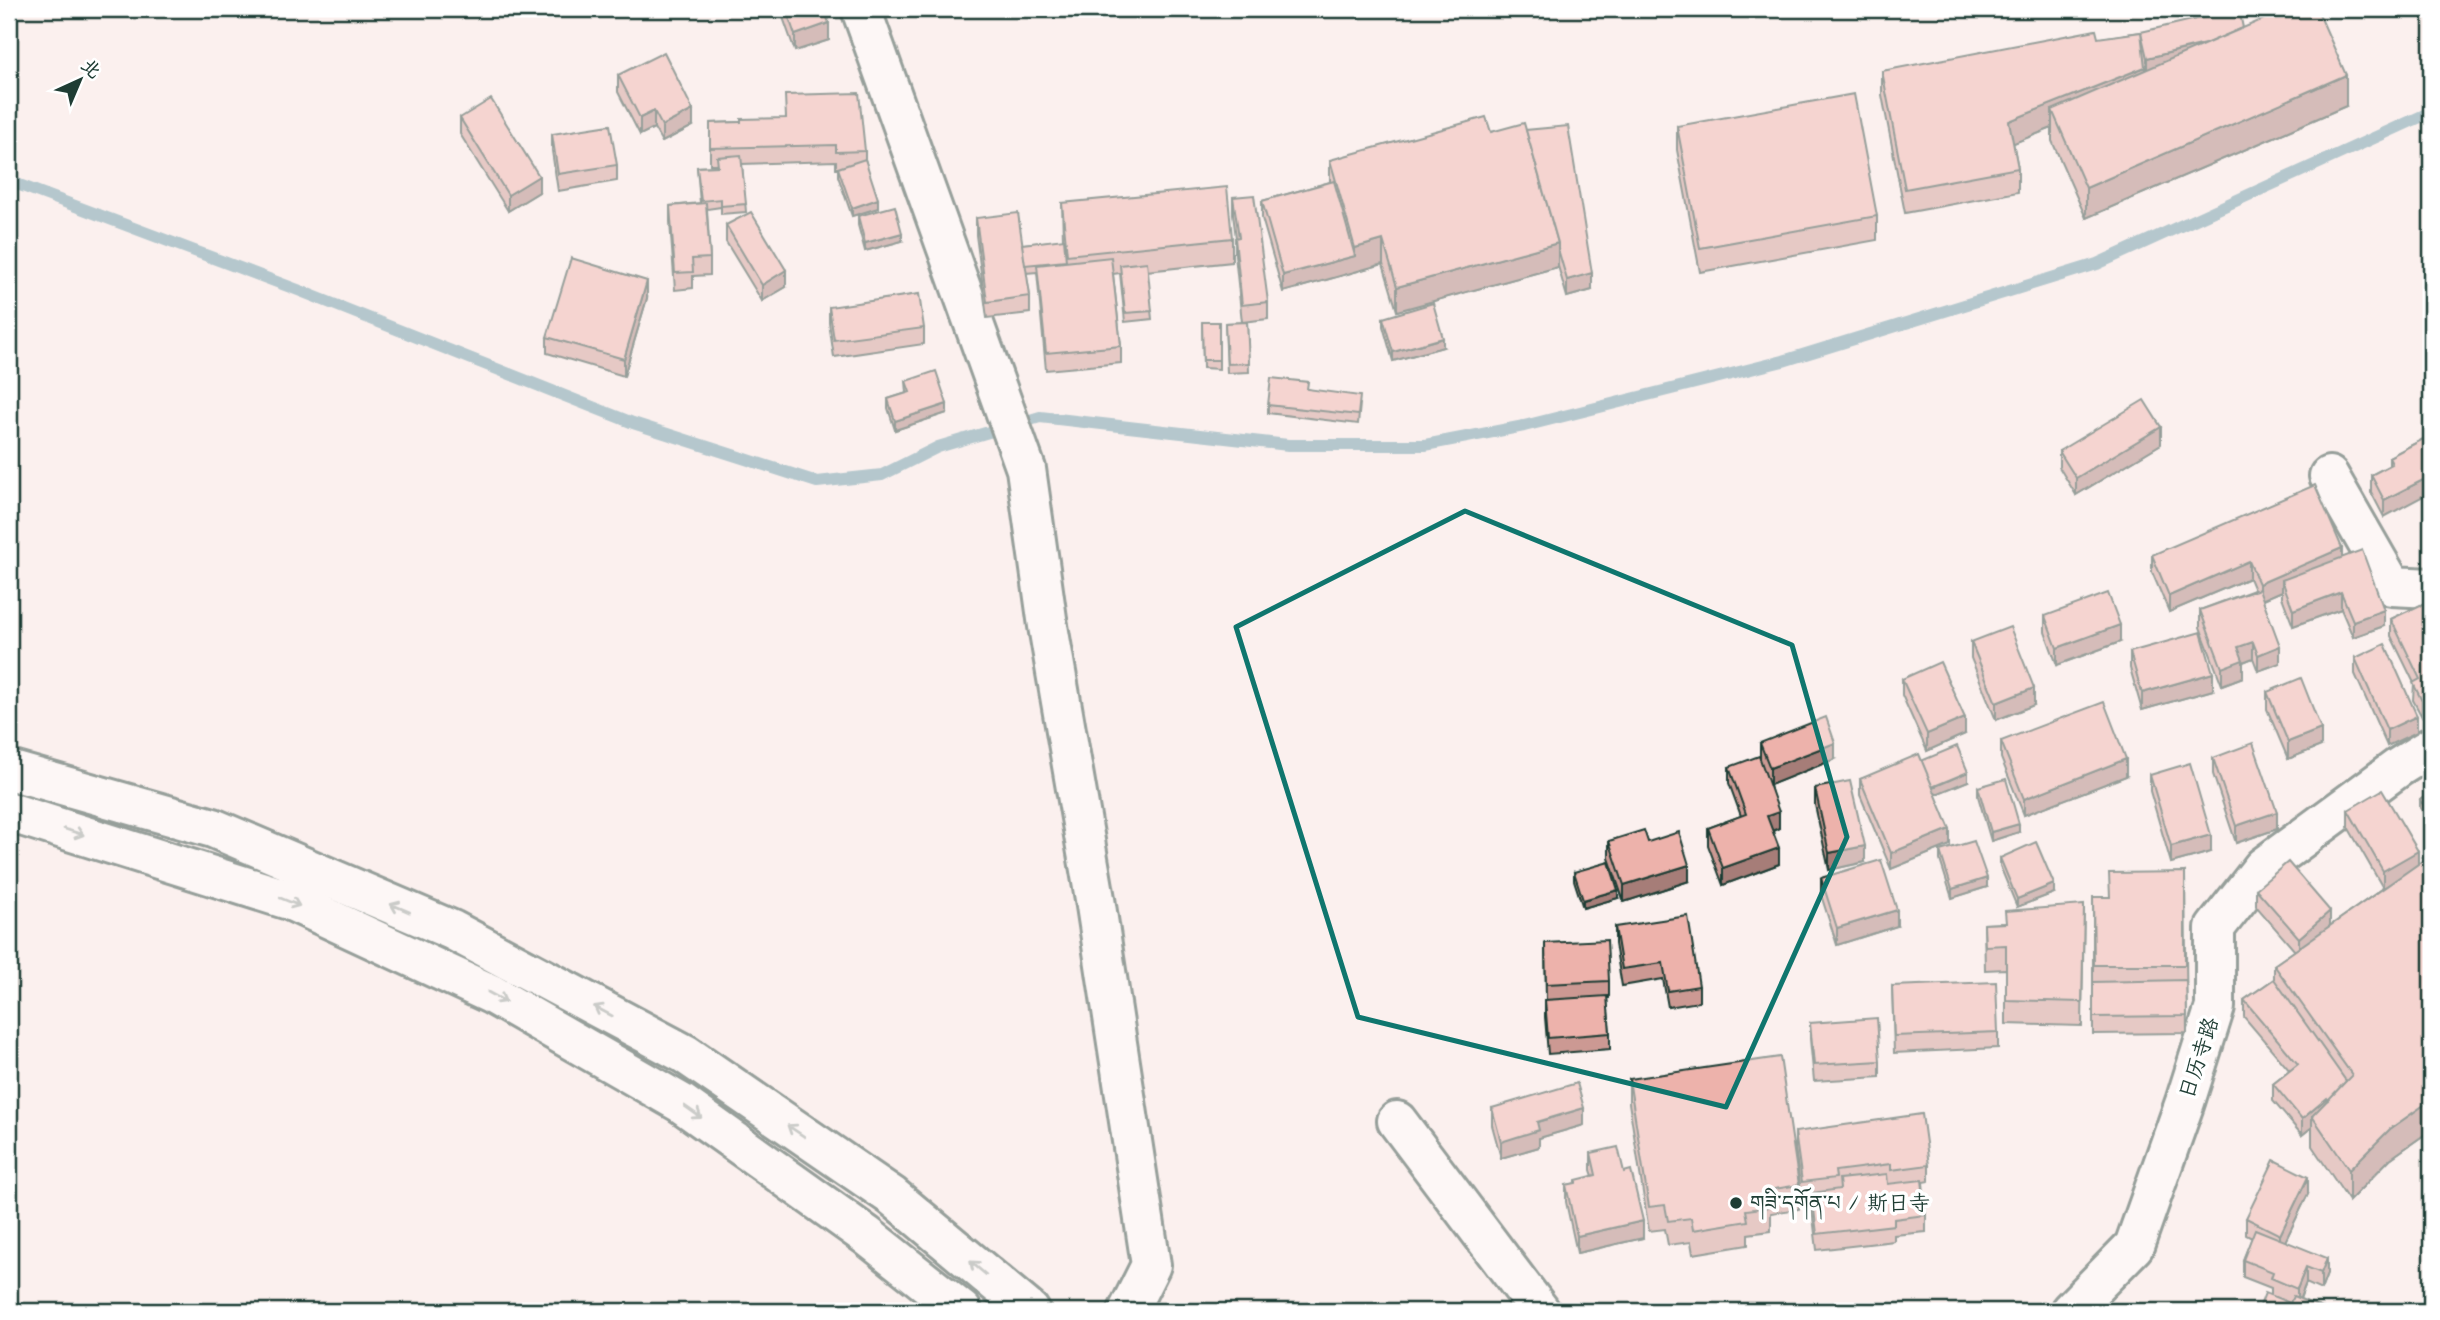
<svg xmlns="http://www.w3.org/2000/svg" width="2440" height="1320" font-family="'Architects Daughter','LXGW WenKai TC','Noto Serif Tibetan',sans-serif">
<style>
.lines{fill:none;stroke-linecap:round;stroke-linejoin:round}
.stream{stroke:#6096a4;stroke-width:12}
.minor-casing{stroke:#1f3d34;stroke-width:44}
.highway-casing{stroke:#1f3d34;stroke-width:44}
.minor{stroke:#fff;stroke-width:38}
.highway{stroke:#fff;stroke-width:38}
.wall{fill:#cc9993;stroke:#1f3d34;stroke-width:2}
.shaded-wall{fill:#a67d78;stroke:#1f3d34;stroke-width:2}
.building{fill:#edb2ab;stroke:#1f3d34;stroke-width:2}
.oneway{stroke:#8f9e9a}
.marked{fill:none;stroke:#0f766e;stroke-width:5;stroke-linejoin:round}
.poi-dot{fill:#1f3d34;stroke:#fff;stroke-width:2.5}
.labels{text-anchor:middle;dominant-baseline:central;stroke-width:7;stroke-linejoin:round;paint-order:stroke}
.street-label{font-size:21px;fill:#1f3d34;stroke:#fff}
.poi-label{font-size:21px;fill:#1f3d34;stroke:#fff;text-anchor:start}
</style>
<rect width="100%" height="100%" fill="#fbf0ee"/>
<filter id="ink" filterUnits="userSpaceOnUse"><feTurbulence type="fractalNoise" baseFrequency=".0143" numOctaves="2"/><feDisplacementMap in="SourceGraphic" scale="14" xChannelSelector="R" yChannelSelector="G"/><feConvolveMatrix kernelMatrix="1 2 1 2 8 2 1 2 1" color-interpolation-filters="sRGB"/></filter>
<g filter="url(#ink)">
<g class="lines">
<polyline class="stream" points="9,181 298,290 633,423 817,482 882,475 938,447 1040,417 1288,445 1425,445 1524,426 1783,361 2097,264 2431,112"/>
<defs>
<g id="minor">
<polyline points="861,9 1026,469 1048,626 1095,899 1151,1265 1128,1311"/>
<polyline points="2329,476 2392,586 2431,588"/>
<polyline points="1397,1121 1540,1311"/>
<polyline points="2070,1311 2134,1246 2185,1102 2215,1007 2215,928 2263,867 2399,767 2431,747"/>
</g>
<g id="highway">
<polyline points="9,770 213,828 452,930 685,1054 892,1196 1030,1311"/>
<polyline points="9,812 289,900 491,994 681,1103 866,1235 962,1311"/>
</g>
</defs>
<use href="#minor" class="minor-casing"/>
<use href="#highway" class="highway-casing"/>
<use href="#minor" class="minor"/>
<use href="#highway" class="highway"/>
</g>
<g class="wall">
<polygon points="780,9 824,9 829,40 795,51"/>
<polygon points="2243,28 2346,106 2086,218 2052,141 2052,128 2013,143 2018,168 2018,192 1905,213 1882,95 1882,71 2141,32"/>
<polygon points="618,75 693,126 662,142 654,128 640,135 618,92"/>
<polygon points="460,118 539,192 508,211 460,134"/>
<polygon points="741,122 865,151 865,159 878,208 852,216 838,176 838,169 836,169 836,161 742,164 746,212 721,214 721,207 707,209 710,258 710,275 693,276 693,288 675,290 670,222 670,206 700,203 697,167 717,166 717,164 710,164 710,123"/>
<polygon points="1677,126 1877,216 1877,240 1700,272 1677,150"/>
<polygon points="1526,130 1592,290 1567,297 1558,266 1558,267 1397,311 1383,264 1283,292 1262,218 1262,201 1330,182 1330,160 1491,132"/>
<polygon points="552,134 617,165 617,181 558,191 552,151"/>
<polygon points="1233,197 1268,302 1268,319 1242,322 1235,255 1235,238 1236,238 1233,214"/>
<polygon points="1062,203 1232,238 1232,262 1147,271 1152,319 1125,322 1120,273 1113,274 1121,346 1121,363 1046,370 1037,272 1026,273 1030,296 1030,313 987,318 976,235 976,218 1022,244 1063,240"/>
<polygon points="858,216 902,241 865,251 858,225"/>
<polygon points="726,225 786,287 762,301 726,242"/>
<polygon points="647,298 624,376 547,353 547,337"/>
<polygon points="829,307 924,328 924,344 834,357 829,323"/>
<polygon points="1383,318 1443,347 1393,361 1383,326"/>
<polygon points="1202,322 1219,322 1219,369 1203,368"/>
<polygon points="1247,322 1249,372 1227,373 1225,323"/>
<polygon points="906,381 947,413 895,430 888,408 888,399 907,393"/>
<polygon points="1308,389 1360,404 1358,424 1268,413 1268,405"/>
<polygon points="2431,435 2384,517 2371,492 2371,475 2389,466 2389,457"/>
<polygon points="2161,444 2076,495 2059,467 2059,451"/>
<polygon points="2152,555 2342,558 2384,626 2353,637 2341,609 2293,626 2282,597 2282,591 2263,599 2280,663 2258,671 2253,658 2243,662 2243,677 2222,685 2200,627 2200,610 2254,590 2249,578 2169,612 2152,572"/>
<polygon points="2431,600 2431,713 2422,717 2413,700 2414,683 2391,636 2391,619"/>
<polygon points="2045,616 2120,642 2057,665 2045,632"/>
<polygon points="1971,642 2034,705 1996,720 1971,658"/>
<polygon points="2130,652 2213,690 2142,710 2130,668"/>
<polygon points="2355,658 2417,732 2387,746 2355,674"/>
<polygon points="1902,679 1965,734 1927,751 1902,695"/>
<polygon points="2267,692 2321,746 2288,759 2267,709"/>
<polygon points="2001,741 2126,776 2024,815 2001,758"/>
<polygon points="1760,743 1835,759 1770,785 1779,828 1773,831 1779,864 1723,885 1708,845 1708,828 1741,816 1729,783 1729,767 1760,759"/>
<polygon points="2213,758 2277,829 2236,843 2213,774"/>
<polygon points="1921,761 1968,781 1935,794 1950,845 1891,869 1860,795 1860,779"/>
<polygon points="2150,775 2211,852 2171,863 2150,791"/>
<polygon points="1978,787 2019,832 1991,841 1978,796"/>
<polygon points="1815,788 1865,862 1829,870 1815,805"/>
<polygon points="2431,792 2431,824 2420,808 2420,800"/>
<polygon points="2348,810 2418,864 2431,855 2431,1130 2390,1159 2349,1201 2312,1146 2312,1127 2302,1135 2273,1101 2273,1084 2290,1071 2244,1017 2244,1000 2274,979 2274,965 2295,951 2256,906 2256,889 2330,926 2389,884 2383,888 2348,827"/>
<polygon points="1609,841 1648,842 1689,881 1624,902 1609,858"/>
<polygon points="1940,851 1987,887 1952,898 1940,860"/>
<polygon points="2000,858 2054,893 2017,907 2000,866"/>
<polygon points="1574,872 1618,898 1583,908 1574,880"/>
<polygon points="2185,872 2187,1033 2093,1034 2093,897 2109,897"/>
<polygon points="1821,878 1897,926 1837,945 1821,895"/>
<polygon points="2084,905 2082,1026 2006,1024 2006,969 1985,970 1984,924 2006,923"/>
<polygon points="1615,927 1699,986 1699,1002 1668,1007 1663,979 1622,986 1615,944"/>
<polygon points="1545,943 1609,981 1609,998 1607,998 1610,1033 1610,1049 1548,1054 1545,1017 1545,1000 1546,1000"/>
<polygon points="1892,986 1998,1032 1998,1048 1894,1053"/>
<polygon points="1810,1023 1880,1061 1880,1077 1814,1081 1810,1039"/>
<polygon points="1629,1079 1799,1185 1799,1209 1771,1213 1771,1231 1748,1234 1748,1245 1693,1254 1691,1242 1668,1245 1665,1229 1649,1231 1629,1103"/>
<polygon points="1492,1108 1584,1125 1539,1138 1539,1147 1501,1158 1492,1125"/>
<polygon points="1795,1132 1929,1165 1929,1181 1923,1182 1926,1215 1926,1232 1894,1235 1894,1241 1817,1250 1812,1209 1812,1197 1802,1199 1795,1148"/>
<polygon points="1591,1153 1624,1172 1643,1238 1577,1253 1566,1202 1566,1185 1576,1183 1593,1176 1591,1170"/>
<polygon points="2308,1194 2285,1241 2327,1274 2321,1290 2306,1283 2300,1299 2329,1311 2258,1311 2271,1295 2271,1288 2243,1277 2243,1260 2252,1238 2246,1235 2246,1218"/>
</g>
<g class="shaded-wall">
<polygon points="829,23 829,40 795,51 795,35"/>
<polygon points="2245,35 2147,74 2147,58"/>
<polygon points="2145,67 2145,91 2052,110 2052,128 2009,145 2009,121"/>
<polygon points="2346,75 2346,106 2086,218 2086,188"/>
<polygon points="693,110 693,126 662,142 662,126"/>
<polygon points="654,111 654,128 640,135 640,118"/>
<polygon points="539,176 539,192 508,211 508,195"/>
<polygon points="878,199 878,208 852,216 852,208"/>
<polygon points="902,233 902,241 865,251 865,243"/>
<polygon points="1383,240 1383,264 1283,292 1283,275 1355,256 1355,248"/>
<polygon points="1558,243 1558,267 1397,311 1397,287"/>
<polygon points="786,270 786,287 762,301 762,285"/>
<polygon points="1592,273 1592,290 1567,297 1567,280"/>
<polygon points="647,281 647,298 624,376 624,359"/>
<polygon points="1443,338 1443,347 1393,361 1393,352"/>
<polygon points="947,404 947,413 895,430 895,421"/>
<polygon points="2161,427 2161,444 2076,495 2076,478"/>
<polygon points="2431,476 2431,492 2384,517 2384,500"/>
<polygon points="2342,548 2342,565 2282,580 2282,591 2259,601 2259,584"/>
<polygon points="2249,561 2249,578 2169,612 2169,596"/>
<polygon points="2341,592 2341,609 2293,626 2293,610"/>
<polygon points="2384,610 2384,626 2353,637 2353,621"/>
<polygon points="2120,625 2120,642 2057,665 2057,648"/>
<polygon points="2253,642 2253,658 2243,662 2243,677 2222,685 2222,668 2238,647"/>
<polygon points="2280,646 2280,663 2258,671 2258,655"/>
<polygon points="2213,673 2213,690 2142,710 2142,693"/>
<polygon points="2034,688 2034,705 1996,720 1996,703"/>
<polygon points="2431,696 2431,713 2422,717 2422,701"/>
<polygon points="2417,716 2417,732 2387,746 2387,730"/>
<polygon points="1965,718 1965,734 1927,751 1927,734"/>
<polygon points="2321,729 2321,746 2288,759 2288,742"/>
<polygon points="1835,743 1835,759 1770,785 1770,768"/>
<polygon points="2126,759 2126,776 2024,815 2024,799"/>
<polygon points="1968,772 1968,781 1929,797 1929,789"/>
<polygon points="1779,812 1779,828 1767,833 1767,816"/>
<polygon points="2277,812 2277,829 2236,843 2236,826"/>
<polygon points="2019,824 2019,832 1991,841 1991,832"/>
<polygon points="1950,829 1950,845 1891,869 1891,853"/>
<polygon points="2211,835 2211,852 2171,863 2171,846"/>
<polygon points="1865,846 1865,862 1829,870 1829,853"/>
<polygon points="1779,848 1779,864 1723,885 1723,868"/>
<polygon points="2418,851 2418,868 2383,888 2383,871"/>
<polygon points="1689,865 1689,881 1624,902 1624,885"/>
<polygon points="1987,878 1987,887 1952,898 1952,889"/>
<polygon points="2054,884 2054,893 2017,907 2017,899"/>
<polygon points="1618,890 1618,898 1583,908 1583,900"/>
<polygon points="1897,910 1897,926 1837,945 1837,928"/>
<polygon points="2330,911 2330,927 2299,955 2299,938"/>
<polygon points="2327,1098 2327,1115 2312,1116 2312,1127 2302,1135 2302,1119"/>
<polygon points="2431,1100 2431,1130 2390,1159 2349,1201 2349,1170 2390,1129"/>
<polygon points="1584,1108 1584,1125 1539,1138 1539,1147 1501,1158 1501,1142 1537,1122"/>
<polygon points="2308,1177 2308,1194 2280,1252 2280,1235"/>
<polygon points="1643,1221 1643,1238 1577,1253 1577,1236"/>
<polygon points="2327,1258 2327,1274 2321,1290 2321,1273"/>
<polygon points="2306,1267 2306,1283 2297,1305 2297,1289"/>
</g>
<g class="building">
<polygon points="786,9 824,9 829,23 795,35"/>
<polygon points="2239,9 2243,28 2205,44 2147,58 2141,32"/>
<polygon points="2287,9 2317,9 2346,75 2086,188 2052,110"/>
<polygon points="2096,30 2098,38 2141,32 2145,67 2009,121 2018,168 1905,189 1882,71"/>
<polygon points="664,52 693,110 662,126 654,111 640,118 618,75"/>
<polygon points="859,93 865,151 836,152 836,145 710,148 710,123 741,122 741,119 786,118 785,95"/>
<polygon points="1854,94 1877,216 1700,248 1677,126"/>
<polygon points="491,99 539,176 508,195 460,118"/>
<polygon points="1486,117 1491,132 1524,123 1558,243 1397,287 1383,240 1355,248 1330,160"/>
<polygon points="610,125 617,165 558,174 552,134"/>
<polygon points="1568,126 1592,273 1567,280 1558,249 1558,243 1526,130"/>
<polygon points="741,155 746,204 721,206 721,199 701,201 697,167 718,166 717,157"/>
<polygon points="865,159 878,199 852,208 838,168"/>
<polygon points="1334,181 1355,256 1283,275 1262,201"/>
<polygon points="1227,187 1232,238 1067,255 1062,203"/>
<polygon points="1254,195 1268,302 1242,305 1235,238 1239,237 1233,197"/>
<polygon points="706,203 710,258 692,259 693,272 675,273 670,206"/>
<polygon points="895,206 902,233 865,243 858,216"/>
<polygon points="751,212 786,270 762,285 726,225"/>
<polygon points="1018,213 1030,296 987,302 976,218"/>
<polygon points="1064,239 1066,261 1025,265 1022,244"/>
<polygon points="1111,257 1121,346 1046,353 1037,265"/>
<polygon points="571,258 647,281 624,359 547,337"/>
<polygon points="1147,262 1152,311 1125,313 1120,265"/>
<polygon points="919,294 924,328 834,340 829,307"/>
<polygon points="1433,303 1443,338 1393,352 1383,318"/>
<polygon points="1202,322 1219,322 1219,360 1203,360"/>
<polygon points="1247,322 1249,363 1227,364 1225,323"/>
<polygon points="936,371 947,404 895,421 888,399 910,392 906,381"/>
<polygon points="1271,378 1308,382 1307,389 1360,396 1358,415 1268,405"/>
<polygon points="2144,400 2161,427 2076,478 2059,451"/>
<polygon points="2431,435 2431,476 2384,500 2371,475 2392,464 2389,457"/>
<polygon points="2315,485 2342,548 2259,584 2249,561 2169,596 2152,555"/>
<polygon points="2362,550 2384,610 2353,621 2341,592 2293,610 2282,580"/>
<polygon points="2259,589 2280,646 2258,655 2253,642 2238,647 2243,660 2222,668 2200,610"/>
<polygon points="2108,593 2120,625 2057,648 2045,616"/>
<polygon points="2431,600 2431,630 2429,631 2431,637 2431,646 2428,650 2431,652 2431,696 2422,701 2413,683 2420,679 2391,619"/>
<polygon points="2010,627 2034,688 1996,703 1971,642"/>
<polygon points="2201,632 2213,673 2142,693 2130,652"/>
<polygon points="2385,644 2417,716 2387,730 2355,658"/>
<polygon points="1940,662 1965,718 1927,734 1902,679"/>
<polygon points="2301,678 2321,729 2288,742 2267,692"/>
<polygon points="2104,702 2126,759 2024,799 2001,741"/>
<polygon points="1826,717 1835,743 1770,768 1760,743"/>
<polygon points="2253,743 2277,812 2236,826 2213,758"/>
<polygon points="1957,746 1968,772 1932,787 1921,761"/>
<polygon points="1919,754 1950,829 1891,853 1860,779"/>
<polygon points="1759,756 1779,812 1767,816 1779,848 1723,868 1708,828 1746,814 1729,767"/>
<polygon points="2190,763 2211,835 2171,846 2150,775"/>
<polygon points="2006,779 2019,824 1991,832 1978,787"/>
<polygon points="1850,781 1865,846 1829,853 1815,788"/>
<polygon points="2382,790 2418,851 2383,871 2348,810"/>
<polygon points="2431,792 2431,816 2420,800"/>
<polygon points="1644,830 1648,842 1679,832 1689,865 1624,885 1609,841"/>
<polygon points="1974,841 1987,878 1952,889 1940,851"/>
<polygon points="2036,842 2054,884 2017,899 2000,858"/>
<polygon points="2431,855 2431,1100 2390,1129 2349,1170 2312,1116 2352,1075 2274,965"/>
<polygon points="1881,860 1897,910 1837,928 1821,878"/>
<polygon points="1609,862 1618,890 1583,900 1574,872"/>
<polygon points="2288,862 2330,911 2299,938 2256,889"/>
<polygon points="2185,872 2185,965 2094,965 2093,897 2110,897 2109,873"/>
<polygon points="2084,905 2082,1002 2006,1000 2006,945 1985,946 1984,924 2006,923 2005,911"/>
<polygon points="1688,916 1699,986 1668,991 1663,963 1622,969 1615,927"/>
<polygon points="1607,940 1609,981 1546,984 1545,943"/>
<polygon points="2274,979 2346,1081 2328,1100 2327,1098 2302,1119 2273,1084 2298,1064 2244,1000"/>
<polygon points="2186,980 2187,1016 2093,1017 2093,982"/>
<polygon points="1996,982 1998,1032 1894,1036 1892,986"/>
<polygon points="1607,996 1610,1033 1548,1038 1545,1000"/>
<polygon points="1877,1018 1880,1061 1814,1065 1810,1023"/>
<polygon points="1780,1057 1799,1185 1768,1190 1771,1207 1746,1210 1748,1221 1693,1230 1691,1218 1668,1221 1665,1205 1649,1207 1629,1079"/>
<polygon points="1577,1083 1584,1108 1537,1122 1539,1130 1501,1142 1492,1108"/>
<polygon points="1922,1114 1929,1165 1891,1170 1891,1164 1835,1171 1836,1178 1802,1182 1795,1132"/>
<polygon points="1618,1147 1624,1172 1631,1170 1643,1221 1577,1236 1566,1185 1576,1183 1576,1180 1596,1175 1591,1153"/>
<polygon points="2274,1160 2308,1177 2280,1235 2246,1218"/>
<polygon points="1887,1174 1888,1184 1922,1180 1926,1215 1894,1219 1894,1225 1817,1234 1812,1193 1840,1189 1839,1179"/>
<polygon points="2255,1229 2327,1258 2321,1273 2306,1267 2297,1289 2271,1278 2273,1272 2243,1260"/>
<polygon points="2265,1293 2290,1303 2287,1311 2258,1311"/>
<polygon points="2293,1296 2329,1311 2287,1311"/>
</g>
<defs><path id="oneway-shaft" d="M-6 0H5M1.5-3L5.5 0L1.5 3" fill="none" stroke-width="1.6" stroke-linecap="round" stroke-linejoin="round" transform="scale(1.75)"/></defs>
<g class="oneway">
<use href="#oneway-shaft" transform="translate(74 832) rotate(18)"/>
<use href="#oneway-shaft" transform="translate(290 902) rotate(22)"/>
<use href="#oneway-shaft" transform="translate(400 908) rotate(-157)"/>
<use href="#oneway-shaft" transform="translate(497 997) rotate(29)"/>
<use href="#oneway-shaft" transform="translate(603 1011) rotate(-152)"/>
<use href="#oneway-shaft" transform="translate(693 1112) rotate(35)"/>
<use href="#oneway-shaft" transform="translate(796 1131) rotate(-146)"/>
<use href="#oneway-shaft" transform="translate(978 1268) rotate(-140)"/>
</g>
</g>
<path d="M0 0H2440V1320H0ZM1465,511L1792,645L1847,837L1726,1107L1358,1017L1236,627Z" fill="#fbf0ee" fill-opacity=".55" fill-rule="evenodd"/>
<path class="marked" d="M1465,511L1792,645L1847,837L1726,1107L1358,1017L1236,627Z"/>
<circle class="poi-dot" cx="1736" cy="1203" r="7"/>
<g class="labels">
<g class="street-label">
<text transform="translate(2199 1058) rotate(-72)">日历寺路</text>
</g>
<g class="poi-label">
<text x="1750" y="1203">གཟི་དགོན་པ / 斯日寺</text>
</g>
</g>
<rect width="2440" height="1320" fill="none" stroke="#fff" stroke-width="35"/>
<rect x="18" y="18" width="2405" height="1285" fill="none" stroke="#1f3d34" stroke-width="2.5" filter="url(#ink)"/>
<g transform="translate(80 80) rotate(44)" stroke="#ffffff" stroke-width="5" paint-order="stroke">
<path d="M0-5L12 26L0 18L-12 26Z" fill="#1f3d34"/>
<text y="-10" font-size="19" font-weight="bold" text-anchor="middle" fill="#1f3d34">北</text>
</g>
</svg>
